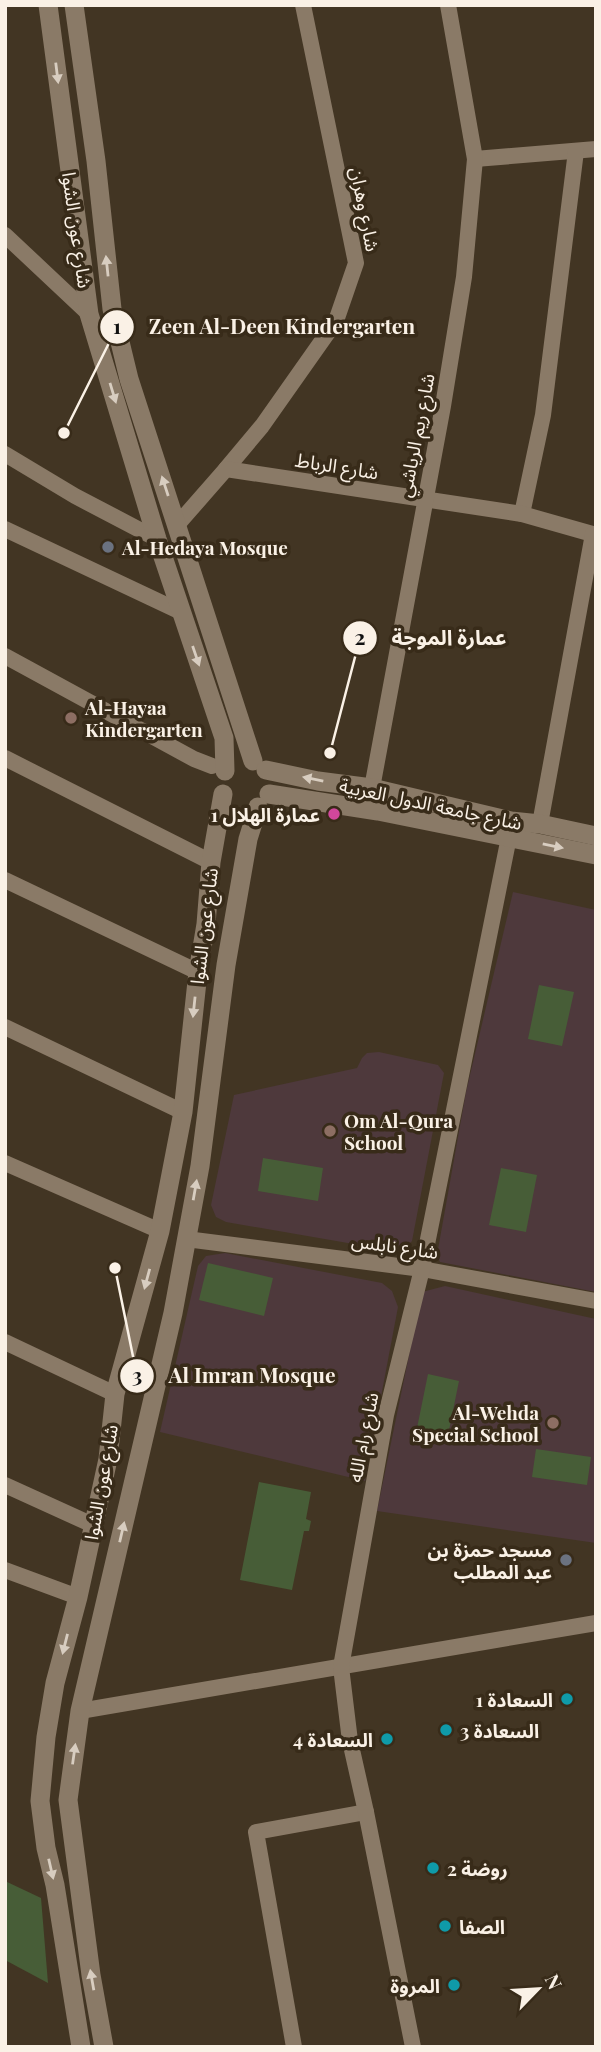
<svg xmlns="http://www.w3.org/2000/svg" width="601" height="2052" font-family="'Playfair Display','Noto Sans Arabic',serif">
<style>
.education{fill:#4e393c}
.green{fill:#475d37}
.lines{fill:none;stroke-linecap:round;stroke-linejoin:round}
.minor{stroke:#8a7a67;stroke-width:16}
.secondary{stroke:#8a7a67;stroke-width:19}
.oneway{fill:#d8cdc0}
.worship-dot{fill:#6b7280;stroke:#382b19;stroke-width:2.5}
.education-dot{fill:#8d6e63;stroke:#382b19;stroke-width:2.5}
.hotel-dot{fill:#d1479c;stroke:#382b19;stroke-width:2.5}
.culture-dot{fill:#0f9aa8;stroke:#382b19;stroke-width:2.5}
.labels{text-anchor:middle;dominant-baseline:central;stroke-width:7;stroke-linejoin:round;paint-order:stroke}
.street-label{font-size:19px;fill:#faf1e6;stroke:#382b19}
.poi-label{font-size:19px;font-weight:bold;fill:#faf1e6;stroke:#382b19;text-anchor:start}
.leader{fill:none;stroke:#faf1e6;stroke-width:2.5}
.callout-dot{fill:#faf1e6;stroke:#382b19;stroke-width:2.5}
.mark-label{font-size:21px;text-anchor:middle;font-weight:bold;fill:#111}
.callout-label{font-size:21px;text-anchor:middle;font-weight:bold;fill:#faf1e6;stroke:#382b19;stroke-width:7;stroke-linejoin:round;paint-order:stroke}
</style>
<rect width="100%" height="100%" fill="#423523"/>
<g class="education">
<polygon points="513,892 596,910 596,1292 440,1262 437,1255 466,1092"/>
<polygon points="379,1052 438,1065 444,1073 412,1241 404,1249 394,1251 226,1222 216,1217 211,1205 234,1095 357,1068 362,1058 367,1053"/>
<polygon points="225,1253 382,1283 392,1291 398,1307 365,1481 160,1432 198,1266 206,1256"/>
<polygon points="445,1286 596,1319 596,1543 377,1511 422,1292"/>
</g>
<g class="green">
<polygon points="539,985 574,992 562,1046 528,1039"/>
<polygon points="263,1158 323,1168 318,1201 258,1191"/>
<polygon points="501,1168 537,1175 526,1232 489,1225"/>
<polygon points="208,1263 273,1278 264,1316 199,1300"/>
<polygon points="428,1374 459,1381 447,1440 416,1433"/>
<polygon points="536,1449 591,1457 587,1485 532,1477"/>
<polygon points="259,1482 311,1492 306,1519 311,1521 309,1531 304,1531 292,1590 240,1580"/>
<polygon points="5,1881 41,1898 48,1983 5,1960"/>
</g>
<g class="lines">
<g class="minor">
<polyline points="475,159 596,149"/>
<polyline points="5,235 89,314"/>
<polyline points="5,454 75,496 157,539"/>
<polyline points="226,469 262,426 336,321 356,263 303,5"/>
<polyline points="522,514 543,415 576,151"/>
<polyline points="177,525 226,469 522,514 596,535"/>
<polyline points="5,529 181,612"/>
<polyline points="5,656 194,759 212,766"/>
<polyline points="5,758 211,862"/>
<polyline points="372,788 443,406 464,277 475,159 448,5"/>
<polyline points="540,824 593,534"/>
<polyline points="5,880 198,972"/>
<polyline points="5,1027 183,1112"/>
<polyline points="5,1163 160,1231"/>
<polyline points="186,1239 422,1269 596,1301"/>
<polyline points="5,1342 115,1394"/>
<polyline points="5,1485 93,1525"/>
<polyline points="5,1570 78,1597"/>
<polyline points="80,1711 596,1623"/>
<polyline points="294,2047 256,1832 366,1812"/>
<polyline points="413,2047 366,1812 350,1741 341,1667 386,1415 422,1269 509,837"/>
</g>
<g class="secondary">
<polyline points="48,5 89,314 157,539 224,738 225,771"/>
<polyline points="74,5 96,161 112,309 129,379 253,761"/>
<polyline points="266,770 318,781 372,788 511,821 540,824 596,836"/>
<polyline points="269,794 378,811 596,855"/>
<polyline points="81,2047 55,1885 46,1848 40,1801 46,1737 55,1683 78,1597 108,1459 115,1394 160,1231 183,1112 198,972 206,924 211,862 223,794"/>
<polyline points="104,2047 91,1975 68,1800 80,1711 173,1313 200,1166 226,965 248,839 258,807"/>
</g>
</g>
<defs><path id="oneway-solid" d="M-6-.8H1V-3.2L6.5 0L1 3.2V.8H-6Z" transform="scale(1.75)"/></defs>
<g class="oneway">
<use href="#oneway-solid" transform="translate(57 73) rotate(83)"/>
<use href="#oneway-solid" transform="translate(107 266) rotate(-96)"/>
<use href="#oneway-solid" transform="translate(113 393) rotate(73)"/>
<use href="#oneway-solid" transform="translate(165 486) rotate(-108)"/>
<use href="#oneway-solid" transform="translate(196 656) rotate(71)"/>
<use href="#oneway-solid" transform="translate(313 779) rotate(-169)"/>
<use href="#oneway-solid" transform="translate(553 846) rotate(12)"/>
<use href="#oneway-solid" transform="translate(194 1007) rotate(96)"/>
<use href="#oneway-solid" transform="translate(195 1190) rotate(-80)"/>
<use href="#oneway-solid" transform="translate(147 1279) rotate(105)"/>
<use href="#oneway-solid" transform="translate(122 1532) rotate(-77)"/>
<use href="#oneway-solid" transform="translate(65 1644) rotate(104)"/>
<use href="#oneway-solid" transform="translate(74 1754) rotate(-82)"/>
<use href="#oneway-solid" transform="translate(51 1869) rotate(77)"/>
<use href="#oneway-solid" transform="translate(92 1980) rotate(-100)"/>
</g>
<g class="worship-dot">
<circle cx="108" cy="547" r="7"/>
<circle cx="566" cy="1560" r="7"/>
</g>
<g class="education-dot">
<circle cx="71" cy="718" r="7"/>
<circle cx="330" cy="1131" r="7"/>
<circle cx="553" cy="1423" r="7"/>
</g>
<circle class="hotel-dot" cx="334" cy="814" r="7"/>
<g class="culture-dot">
<circle cx="567" cy="1699" r="7"/>
<circle cx="446" cy="1730" r="7"/>
<circle cx="387" cy="1739" r="7"/>
<circle cx="433" cy="1868" r="7"/>
<circle cx="445" cy="1926" r="7"/>
<circle cx="454" cy="1985" r="7"/>
</g>
<g class="labels">
<g class="street-label">
<text transform="translate(366 209) rotate(79)">شارع وهران</text>
<text transform="translate(78 230) rotate(82)">شارع عون الشوا</text>
<text transform="translate(415 435) rotate(-79)">شارع ريم الرياشي</text>
<text transform="translate(337 465) rotate(9)">شارع الرباط</text>
<text transform="translate(431 803) rotate(12)">شارع جامعة الدول العربية</text>
<text transform="translate(203 926) rotate(-83)">شارع عون الشوا</text>
<text transform="translate(395 1245) rotate(8)">شارع نابلس</text>
<text transform="translate(362 1437) rotate(-79)">شارع رام الله</text>
<text transform="translate(100 1482) rotate(-80)">شارع عون الشوا</text>
</g>
<g class="poi-label">
<text x="122" y="547">Al-Hedaya Mosque</text>
<text x="85" y="707">Al-Hayaa<tspan x="85" dy="22">Kindergarten</tspan></text>
<text x="320" y="814" text-anchor="end">عمارة الهلال 1</text>
<text x="344" y="1120">Om Al-Qura<tspan x="344" dy="22">School</tspan></text>
<text x="539" y="1412" text-anchor="end">Al-Wehda<tspan x="539" dy="22">Special School</tspan></text>
<text x="552" y="1549" text-anchor="end">مسجد حمزة بن<tspan x="552" dy="22">عبد المطلب</tspan></text>
<text x="553" y="1699" text-anchor="end">السعادة 1</text>
<text x="460" y="1730">السعادة 3</text>
<text x="373" y="1739" text-anchor="end">السعادة 4</text>
<text x="447" y="1868">روضة 2</text>
<text x="459" y="1926">الصفا</text>
<text x="440" y="1985" text-anchor="end">المروة</text>
</g>
</g>
<path class="leader" d="M64 433L117 327M330 753L360 638M115 1268L137 1376"/>
<g class="callout-dot">
<circle cx="64" cy="433" r="7"/>
<circle cx="330" cy="753" r="7"/>
<circle cx="115" cy="1268" r="7"/>
<circle cx="117" cy="327" r="18"/>
<circle cx="360" cy="638" r="18"/>
<circle cx="137" cy="1376" r="18"/>
</g>
<g class="mark-label">
<text x="117" y="334">1</text>
<text x="360" y="645">2</text>
<text x="137" y="1383">3</text>
</g>
<g class="callout-label">
<text x="282" y="334">Zeen Al-Deen Kindergarten</text>
<text x="449" y="645">عمارة الموجة</text>
<text x="252" y="1383">Al Imran Mosque</text>
</g>
<rect width="601" height="2052" fill="none" stroke="#faf1e6" stroke-width="14"/>
<g transform="translate(538 1989) rotate(65)" stroke="#382b19" stroke-width="5" paint-order="stroke">
<path d="M0-5L12 26L0 18L-12 26Z" fill="#faf1e6"/>
<text y="-10" font-size="19" font-weight="bold" text-anchor="middle" fill="#faf1e6">N</text>
</g>
</svg>
